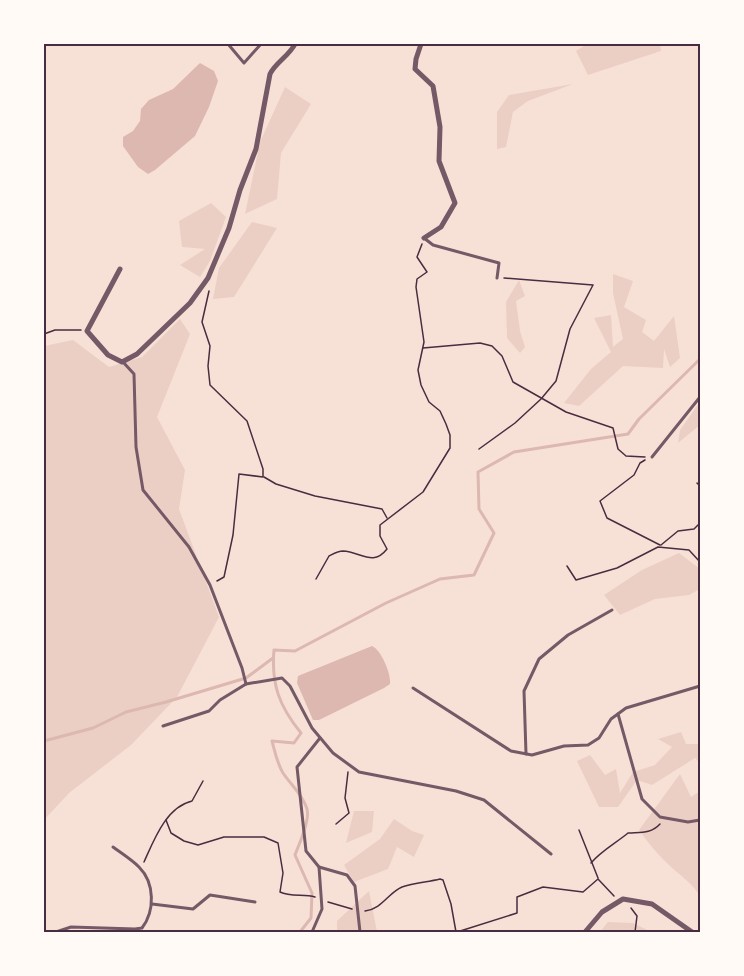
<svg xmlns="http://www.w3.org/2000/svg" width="744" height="976" font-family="Manrope,sans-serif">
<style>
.green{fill:#ebcfc5}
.water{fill:#dcb8b0}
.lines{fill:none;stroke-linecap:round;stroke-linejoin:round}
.stream{stroke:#dcb8b0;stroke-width:3}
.path{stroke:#4a2c40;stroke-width:1.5}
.service{stroke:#755966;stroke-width:3}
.minor{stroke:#755966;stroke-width:5}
.neatline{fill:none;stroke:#4a2c40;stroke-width:2}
</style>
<rect width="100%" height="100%" fill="#f7e1d7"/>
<g class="green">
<polygon points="587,44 660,44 661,51 588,75 576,51"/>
<polygon points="573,84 528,101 513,112 506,147 497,149 497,112 509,95"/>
<polygon points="285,87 311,104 281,153 277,199 245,214 260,142"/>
<polygon points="211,203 226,217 210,261 200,277 180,265 205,249 182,247 179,221"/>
<polygon points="252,222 277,228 234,297 213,299 219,268"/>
<polygon points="613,274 633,281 624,307 646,320 642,332 654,341 674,316 680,358 670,367 664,349 663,368 623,366 579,406 564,403 591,369 611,352 594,318 611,315 613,347 623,339 613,293"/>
<polygon points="519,280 525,296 516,301 520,331 525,347 520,353 507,338 506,302"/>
<polygon points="180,319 190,334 157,417 185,470 179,509 219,617 177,697 131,745 69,793 44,820 44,346 73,340 109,367 142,357"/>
<polygon points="700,402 700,425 678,443 680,430"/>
<polygon points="679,553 700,569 700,589 689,595 655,599 620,615 604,595 642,570"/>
<polygon points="681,732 686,744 700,744 700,763 695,758 652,785 637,780 618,807 599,807 577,761 590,755 605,775 616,769 620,793 633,772 655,765 672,747 658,739"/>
<path d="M680,774L691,797L700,791V896C692,883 681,876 670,866C658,855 648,843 639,830Z"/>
<polygon points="354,811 374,811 372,832 346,843"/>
<polygon points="394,819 412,831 424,835 414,857 397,847 388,869 354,882 344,865 380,839"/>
<polygon points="369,891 377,932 337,932 337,921"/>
<polygon points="608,922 633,923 651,932 600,932"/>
</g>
<g class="water">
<polygon points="200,63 214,71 218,81 209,107 195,136 155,170 148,174 138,167 123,146 123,137 133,131 140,121 141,109 149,100 173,89"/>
<path d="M372,646C381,650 391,673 390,684L384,688L319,720H313L297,683L298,676Z"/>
</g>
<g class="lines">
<g class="stream">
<polyline points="44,741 93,728 126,712 166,702 246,678 273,658"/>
<path d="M300,932L311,918L312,893L295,855C299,844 310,821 307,809C303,795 291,785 283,773C277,763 275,752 272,741L294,743L301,733C279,706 271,684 274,650L295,651L386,603L440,579L474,575L494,533L479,509L478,472L514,452L628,434L639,419L700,359"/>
</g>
<g class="path">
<polyline points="209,291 202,322 210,346 208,366 210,385 247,421 263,469 263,477 239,474 233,535 224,577 217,581"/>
<polyline points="44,334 55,330 81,330"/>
<polyline points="423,348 480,343 492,346 502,356 513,382 566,412 613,428 618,449 626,456 645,457"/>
<polyline points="479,449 515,423 541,399 556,381 570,329 593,285 504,278"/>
<polyline points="645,460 640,463 634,475 600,501 607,518 660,545"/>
<polyline points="264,477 276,484 315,496 382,509 387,518"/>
<polyline points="697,483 700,486"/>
<polyline points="700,495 700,496"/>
<polyline points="661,545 678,531 694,529 700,523"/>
<polyline points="567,566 576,580 617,568 658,547 689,550 700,562"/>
<path d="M316,579L329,556C333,554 338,551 343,551C361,552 373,567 387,549L380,536V525L423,492L450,448V435L446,424L440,411L429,402L421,385L418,370L424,342L416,287L417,279L427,272L417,257L422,244"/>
<path d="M166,820L171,833L184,841L198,845L224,837H264L278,843L283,873L280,892C290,897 304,894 315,897"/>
<polyline points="336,824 349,813 345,798 348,772"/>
<polyline points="579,830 598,878"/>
<path d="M144,862C154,840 166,807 192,801L203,781"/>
<path d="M591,863C601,851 616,843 628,833C640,832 651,834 660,824"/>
<polyline points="328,902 352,909"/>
<polyline points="631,908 637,916 635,932"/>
<path d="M365,911C382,909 388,893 402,887C414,883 428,882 440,879L443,880L451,904L456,932"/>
<polyline points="457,932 517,913 517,897 543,887 583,892 598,879 614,896"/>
</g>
<g class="service">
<polyline points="228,44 244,63 261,44"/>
<polyline points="424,238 433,245 499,263 497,278"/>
<polyline points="123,362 134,374 136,447 143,490 189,547 210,585 242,668 246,684"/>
<polyline points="652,457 700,397"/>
<polyline points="413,688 511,751 532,755 564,746 588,745 599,738 611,719 626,708 700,686"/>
<polyline points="618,714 642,799 660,817 688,822 700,820"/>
<polyline points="163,726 209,711 220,700 246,684 282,678 290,686 312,728 333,753 359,772 456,791 484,800 551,854"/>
<polyline points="320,738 297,767 306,851 319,867 347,875 355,886 360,932"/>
<polyline points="526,754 524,691 539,659 568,635 612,610"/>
<polyline points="152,904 193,909 210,895 255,902"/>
<path d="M56,932L71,927L135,929L142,928C155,911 155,883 139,867C131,859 121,853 113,847"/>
<polyline points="312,932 322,909 319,867"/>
</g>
<g class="minor">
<polyline points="421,44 416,59 415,69 433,86 440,127 439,161 455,203 441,227 424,238"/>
<path d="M120,269L87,331L108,355L122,362L137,354L190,303L208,278L229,228L240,190L256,149L270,74C276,62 289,56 295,44"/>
<polyline points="585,932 602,912 623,899 652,904 692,932"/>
</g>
</g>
<rect width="744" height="976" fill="none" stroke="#fffaf5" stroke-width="90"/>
<rect x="45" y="45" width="654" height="886" class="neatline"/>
</svg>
